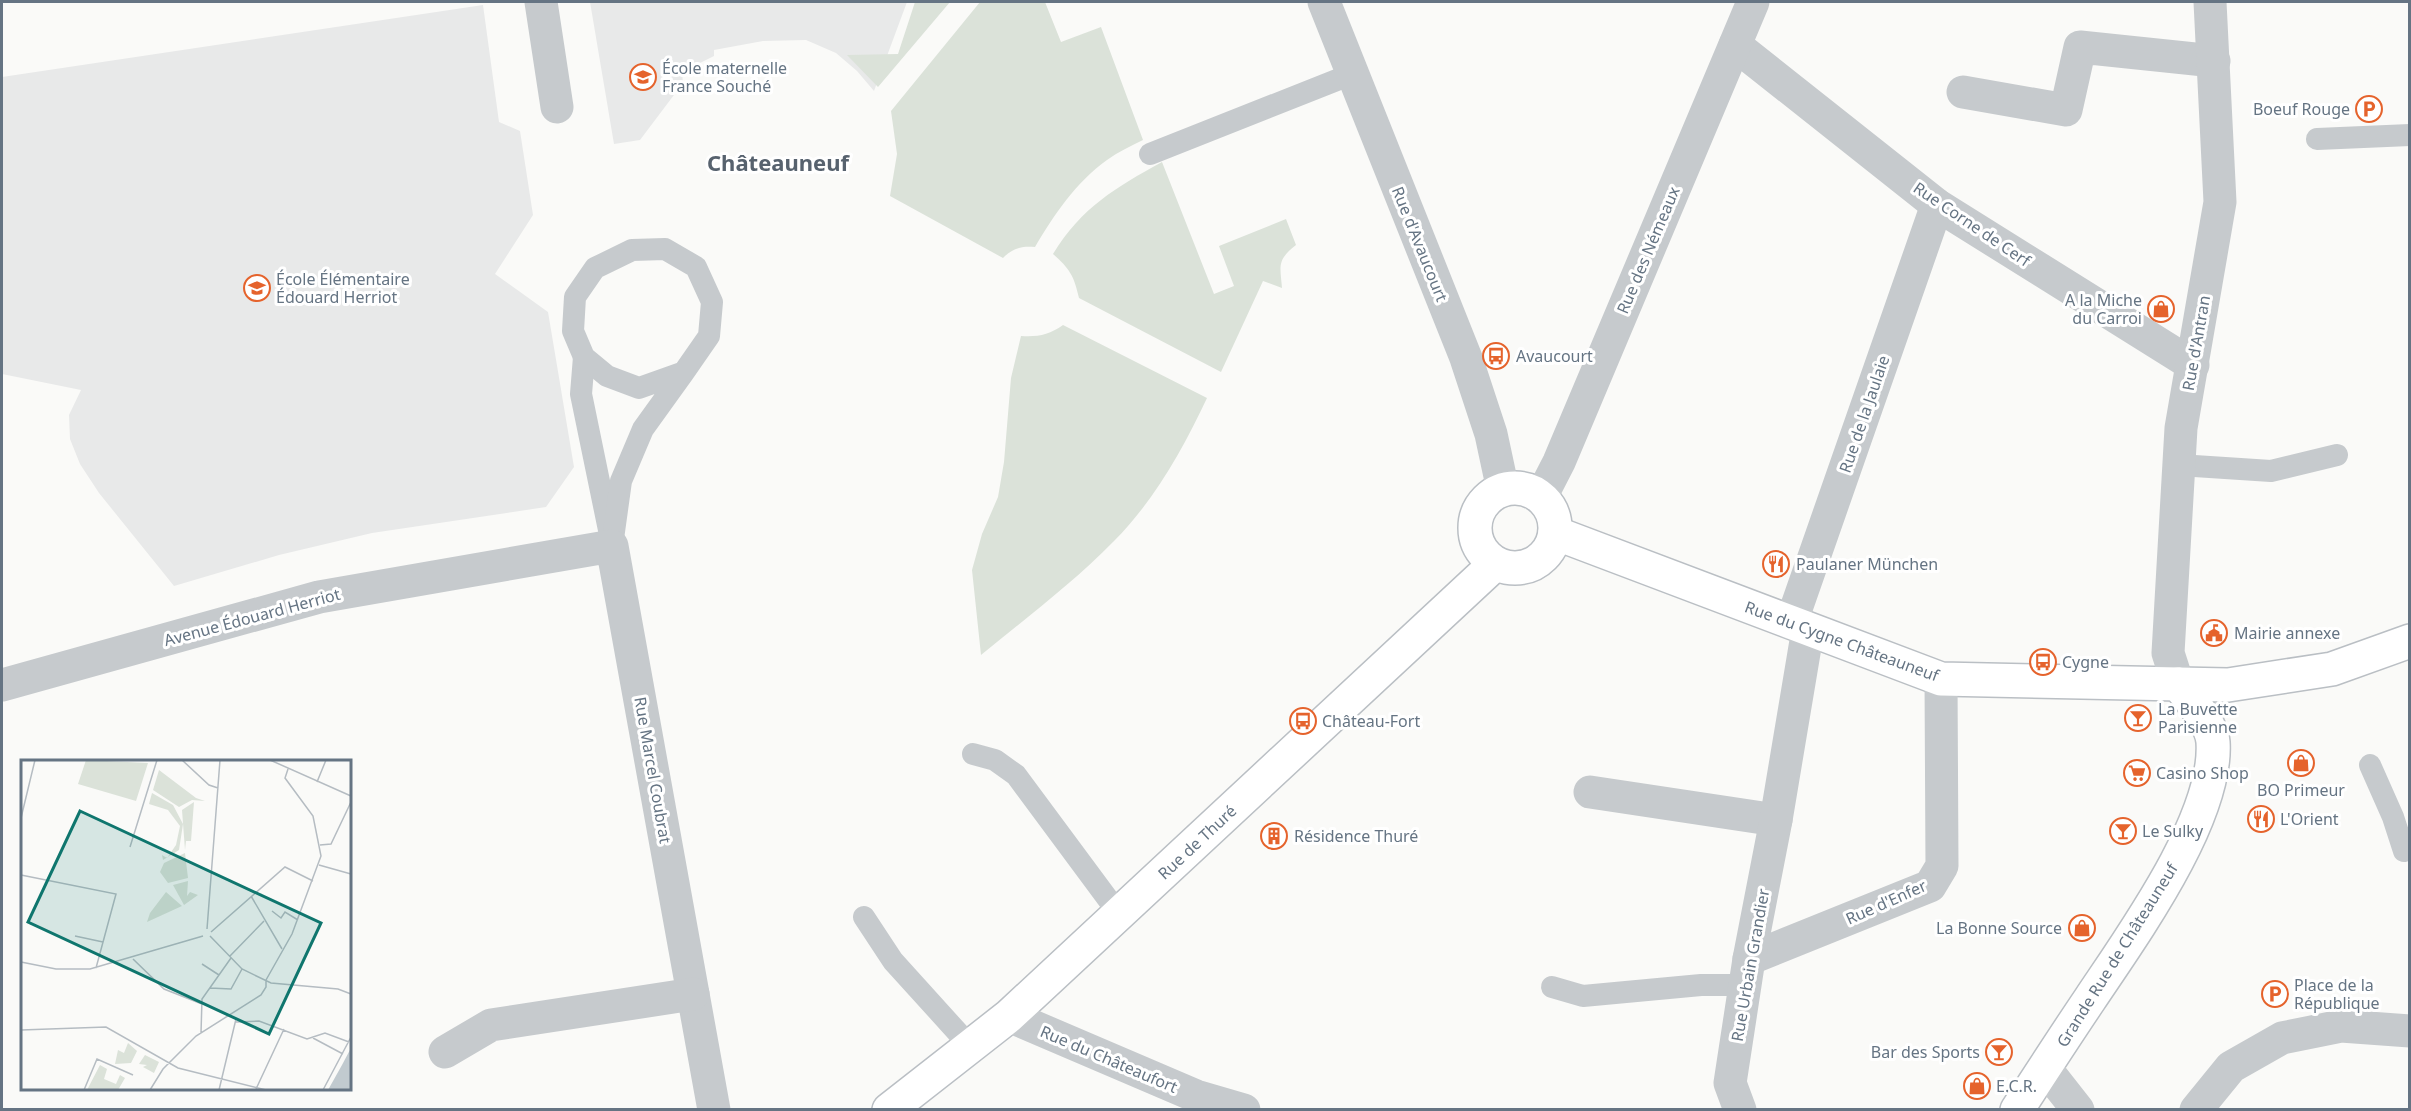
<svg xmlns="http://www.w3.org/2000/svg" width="2411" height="1111" font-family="'Noto Sans',sans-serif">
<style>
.built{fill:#e8e9e9}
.green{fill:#dbe2d9}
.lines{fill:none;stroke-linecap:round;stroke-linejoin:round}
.secondary-casing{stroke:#babfc4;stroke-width:36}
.lane{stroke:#c6cacd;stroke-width:22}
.street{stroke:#c6cacd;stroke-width:33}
.secondary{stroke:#fff;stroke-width:33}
.labels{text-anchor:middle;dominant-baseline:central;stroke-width:6;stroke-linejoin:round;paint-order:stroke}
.poi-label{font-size:16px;fill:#657483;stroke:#fff;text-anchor:start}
.street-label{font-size:16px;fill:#657483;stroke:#fff}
.district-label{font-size:22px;font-weight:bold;fill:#57626e;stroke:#fff}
.inset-road{fill:none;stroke:#b5bcc2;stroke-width:1.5}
.view{fill:#0f766e;fill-opacity:0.15;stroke:#0f766e;stroke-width:3}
.inset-edge{fill:none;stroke:#657483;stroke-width:3}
</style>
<rect width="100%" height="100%" fill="#fafaf8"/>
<g class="built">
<polygon points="590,2 907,2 874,91 857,71 836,53 806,40 763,41 714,50 714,56 682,72 683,83 640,140 614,144"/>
<polygon points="483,5 499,122 520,131 533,215 495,274 548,312 574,467 546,507 372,533 279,555 174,586 99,493 80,464 70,439 69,415 81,390 2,374 2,77"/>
</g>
<g class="green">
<polygon points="915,2 950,2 878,87 847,55 898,54"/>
<path d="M980,2H1045L1061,42L1101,27L1143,140C1131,146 1118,152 1107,160C1076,182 1054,215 1035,247C1021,246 1013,248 1003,258L890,196L897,154L891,111Z"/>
<path d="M1162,162L1214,294L1234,286L1219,246L1286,219L1296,245C1277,260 1280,265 1282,288L1263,281L1221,372L1079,298C1074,276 1070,269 1053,254C1082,207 1115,188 1162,162Z"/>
<path d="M1063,325L1207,398C1183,449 1154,501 1114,541C1073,583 1026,618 981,655L972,570L982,534L998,497L1004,462L1011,378L1021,336C1038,337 1049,335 1063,325Z"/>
</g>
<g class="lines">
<defs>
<g id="secondary">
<circle cx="1515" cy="528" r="40"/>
<polyline points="1555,533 1941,679 2228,685 2332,669 2410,641"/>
<polyline points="889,1110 1009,1016 1495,564"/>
<path d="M2017,1110C2041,1073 2065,1036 2090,999C2132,936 2218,818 2213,742C2212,723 2189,698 2178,684"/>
</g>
</defs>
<use href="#secondary" class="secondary-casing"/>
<g class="lane">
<polyline points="2317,139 2410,135"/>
<polyline points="1150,154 1352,74"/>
<polyline points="584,357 581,394 609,530"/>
<polyline points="2179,465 2271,471 2337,455"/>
<polyline points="612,546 621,481 643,429 684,372 709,336 712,302 696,267 665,249 632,250 595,268 575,297 573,331 584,357 607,376 639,388 684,372"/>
<polyline points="973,754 995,760 1016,775 1119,914"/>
<polyline points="2370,765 2393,817 2404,851"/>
<polyline points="864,917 893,961 970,1046"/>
<polyline points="1552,987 1583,996 1701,985 1745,985"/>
</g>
<g class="street">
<polyline points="541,2 557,107"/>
<polyline points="1324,2 1466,358 1491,434 1503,490"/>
<polyline points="1735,45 1937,205 2193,365"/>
<polyline points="1963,92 2066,110 2080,47 2214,61"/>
<polyline points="1541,497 1559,462 1753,2"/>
<polyline points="1791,623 1937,205"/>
<polyline points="2178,684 2168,653 2181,428 2220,202 2210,2"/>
<polyline points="2,685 319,597 612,546 714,1110"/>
<polyline points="1590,792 1776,820"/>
<polyline points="1749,959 1930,886 1942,866 1941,679"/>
<polyline points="1009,1016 1196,1096 1244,1110"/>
<polyline points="445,1052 491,1025 693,994"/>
<polyline points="2045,1068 2078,1110"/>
<polyline points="1740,1110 1730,1083 1749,959 1776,820 1808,629"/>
<polyline points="2196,1110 2231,1067 2282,1038 2341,1026 2410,1031"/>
</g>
<use href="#secondary" class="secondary"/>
</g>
<defs>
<symbol id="school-ring" viewBox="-11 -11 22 22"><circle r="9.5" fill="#fff" stroke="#e5632c" stroke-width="1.5"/><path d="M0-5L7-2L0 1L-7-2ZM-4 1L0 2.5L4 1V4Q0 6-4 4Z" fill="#e5632c"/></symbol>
<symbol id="parking-ring" viewBox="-11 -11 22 22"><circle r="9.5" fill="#fff" stroke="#e5632c" stroke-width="1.5"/><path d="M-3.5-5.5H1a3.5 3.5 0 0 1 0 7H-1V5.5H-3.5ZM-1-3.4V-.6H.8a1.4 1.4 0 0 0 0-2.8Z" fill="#e5632c"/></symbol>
<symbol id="shop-ring" viewBox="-11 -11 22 22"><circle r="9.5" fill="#fff" stroke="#e5632c" stroke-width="1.5"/><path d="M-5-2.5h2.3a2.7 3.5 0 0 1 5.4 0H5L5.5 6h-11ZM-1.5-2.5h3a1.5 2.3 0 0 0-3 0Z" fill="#e5632c"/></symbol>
<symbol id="bus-ring" viewBox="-11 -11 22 22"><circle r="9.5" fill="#fff" stroke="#e5632c" stroke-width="1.5"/><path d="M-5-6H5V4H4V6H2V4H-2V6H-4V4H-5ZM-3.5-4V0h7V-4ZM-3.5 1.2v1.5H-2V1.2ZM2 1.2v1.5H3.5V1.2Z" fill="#e5632c"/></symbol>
<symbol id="restaurant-ring" viewBox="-11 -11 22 22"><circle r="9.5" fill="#fff" stroke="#e5632c" stroke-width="1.5"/><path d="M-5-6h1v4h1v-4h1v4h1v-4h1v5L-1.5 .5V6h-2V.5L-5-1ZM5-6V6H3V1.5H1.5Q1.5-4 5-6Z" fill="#e5632c"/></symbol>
<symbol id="civic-ring" viewBox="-11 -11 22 22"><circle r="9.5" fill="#fff" stroke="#e5632c" stroke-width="1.5"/><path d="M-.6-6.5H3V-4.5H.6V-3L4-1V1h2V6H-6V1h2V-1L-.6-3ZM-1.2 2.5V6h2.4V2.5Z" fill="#e5632c"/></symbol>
<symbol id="bar-ring" viewBox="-11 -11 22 22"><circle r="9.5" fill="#fff" stroke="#e5632c" stroke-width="1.5"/><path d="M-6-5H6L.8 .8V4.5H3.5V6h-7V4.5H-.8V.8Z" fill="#e5632c"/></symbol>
<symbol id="supermarket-ring" viewBox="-11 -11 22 22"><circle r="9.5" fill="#fff" stroke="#e5632c" stroke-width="1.5"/><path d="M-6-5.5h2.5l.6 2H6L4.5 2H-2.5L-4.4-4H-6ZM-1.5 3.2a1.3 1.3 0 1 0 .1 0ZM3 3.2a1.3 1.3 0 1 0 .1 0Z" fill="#e5632c"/></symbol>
<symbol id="building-ring" viewBox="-11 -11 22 22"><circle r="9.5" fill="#fff" stroke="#e5632c" stroke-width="1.5"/><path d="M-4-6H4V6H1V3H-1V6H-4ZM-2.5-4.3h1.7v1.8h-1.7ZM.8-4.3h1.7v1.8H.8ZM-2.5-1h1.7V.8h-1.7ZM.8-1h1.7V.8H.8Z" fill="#e5632c"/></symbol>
</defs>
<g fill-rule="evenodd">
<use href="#school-ring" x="628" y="62" width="30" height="30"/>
<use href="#parking-ring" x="2354" y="94" width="30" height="30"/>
<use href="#school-ring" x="242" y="273" width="30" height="30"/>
<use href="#shop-ring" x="2146" y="294" width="30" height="30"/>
<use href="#bus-ring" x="1481" y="341" width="30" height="30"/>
<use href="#restaurant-ring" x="1761" y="549" width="30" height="30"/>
<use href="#civic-ring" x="2199" y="618" width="30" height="30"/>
<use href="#bus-ring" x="2028" y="647" width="30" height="30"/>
<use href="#bar-ring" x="2123" y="703" width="30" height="30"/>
<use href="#bus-ring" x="1288" y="706" width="30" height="30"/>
<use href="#shop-ring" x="2286" y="748" width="30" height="30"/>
<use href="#supermarket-ring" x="2122" y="758" width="30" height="30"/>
<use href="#restaurant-ring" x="2246" y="804" width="30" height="30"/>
<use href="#bar-ring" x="2108" y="816" width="30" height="30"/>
<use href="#building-ring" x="1259" y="821" width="30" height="30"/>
<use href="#shop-ring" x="2067" y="913" width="30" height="30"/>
<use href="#parking-ring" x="2260" y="979" width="30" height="30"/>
<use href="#bar-ring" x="1984" y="1037" width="30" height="30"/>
<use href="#shop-ring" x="1962" y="1071" width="30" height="30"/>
</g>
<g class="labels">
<g class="poi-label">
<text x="662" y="68">École maternelle<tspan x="662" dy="18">France Souché</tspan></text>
<text x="2350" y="109" text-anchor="end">Boeuf Rouge</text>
<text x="276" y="279">École Élémentaire<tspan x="276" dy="18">Édouard Herriot</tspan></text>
<text x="2142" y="300" text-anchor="end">A la Miche<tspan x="2142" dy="18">du Carroi</tspan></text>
<text x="1516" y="356">Avaucourt</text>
<text x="1796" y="564">Paulaner München</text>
<text x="2234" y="633">Mairie annexe</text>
<text x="2062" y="662">Cygne</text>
<text x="2158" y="709">La Buvette<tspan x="2158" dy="18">Parisienne</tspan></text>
<text x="1322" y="721">Château-Fort</text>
<text x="2156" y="773">Casino Shop</text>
<text x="2301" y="790" text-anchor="middle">BO Primeur</text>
<text x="2280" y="819">L'Orient</text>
<text x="2142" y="831">Le Sulky</text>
<text x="1294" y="836">Résidence Thuré</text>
<text x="2062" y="928" text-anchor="end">La Bonne Source</text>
<text x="2294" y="985">Place de la<tspan x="2294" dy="18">République</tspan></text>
<text x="1980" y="1052" text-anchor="end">Bar des Sports</text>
<text x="1996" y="1086">E.C.R.</text>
</g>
<g class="street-label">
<text transform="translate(1972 224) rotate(34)">Rue Corne de Cerf</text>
<text transform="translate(1420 244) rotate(68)">Rue d'Avaucourt</text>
<text transform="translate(1648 250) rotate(-67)">Rue des Némeaux</text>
<text transform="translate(2196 343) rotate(-80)">Rue d'Antran</text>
<text transform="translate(1864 414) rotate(-71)">Rue de la Jaulaie</text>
<text transform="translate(252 617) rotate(-15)">Avenue Édouard Herriot</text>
<text transform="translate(1842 641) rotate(20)">Rue du Cygne Châteauneuf</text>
<text transform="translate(653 770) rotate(80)">Rue Marcel Coubrat</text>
<text transform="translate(1197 842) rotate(-43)">Rue de Thuré</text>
<text transform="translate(1886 902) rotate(-24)">Rue d'Enfer</text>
<text transform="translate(2117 955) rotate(-58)">Grande Rue de Châteauneuf</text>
<text transform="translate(1750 965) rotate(-80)">Rue Urbain Grandier</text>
<text transform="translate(1109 1059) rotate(23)">Rue du Châteaufort</text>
</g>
<g class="district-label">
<text x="778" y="162">Châteauneuf</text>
</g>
</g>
<g transform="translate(21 760)">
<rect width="330" height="330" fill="#fafaf8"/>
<path d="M65,0L127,3L115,41L57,24ZM138,10L175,38L184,41L171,40L158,47L132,30ZM131,33L152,45L162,64L158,90L142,100L141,95L146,98L155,85L159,66L147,50L128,44ZM173,42L170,81H165L164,90L161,50ZM164,93L167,118L147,123L139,112L143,103ZM167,121L166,136L169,132L177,135L163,145L152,125ZM145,132L161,146L126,162L129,153ZM107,283L116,291L110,303L94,304L97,290L103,293ZM124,295L138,302L133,313L122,307L126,305L118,304ZM79,305L86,309L83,319L95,324L99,315L104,318L97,330H66Z" fill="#dbe2d9"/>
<path d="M330,288V330H307L321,305Z" fill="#c1cacf"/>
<path class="inset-road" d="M161,0L188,25L197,28M249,0L330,36M296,22L305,0M0,58L14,0M299,85L310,84L330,42M109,87L136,0M298,105L330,114M0,115L95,134L75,208M230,136L261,189M251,151L260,158L264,152L277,160M186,169L199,0M190,172L264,107L292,121M54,176L82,182M189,176L221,209L250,223L317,229L330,234M209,196L243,161M112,199L143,229L181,244M0,202L35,209H69L182,176M181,204L198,215M245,220L271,174L300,96L292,56L264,18L267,9M189,228L210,229L221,209M215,262L238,261L286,279L304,273L328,282M0,270L85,267L157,308L245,330M180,273L181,239L210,198M292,278L322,294M235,329L263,269M63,330L76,299L112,315M129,330L142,309L175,276L240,235L245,227V220M198,330L215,259M302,330L330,277"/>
<path class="view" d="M59,51L300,163L248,274L7,162Z"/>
<rect width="330" height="330" class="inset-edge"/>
</g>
<rect width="2411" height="1111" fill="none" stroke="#657483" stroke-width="6"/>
</svg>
